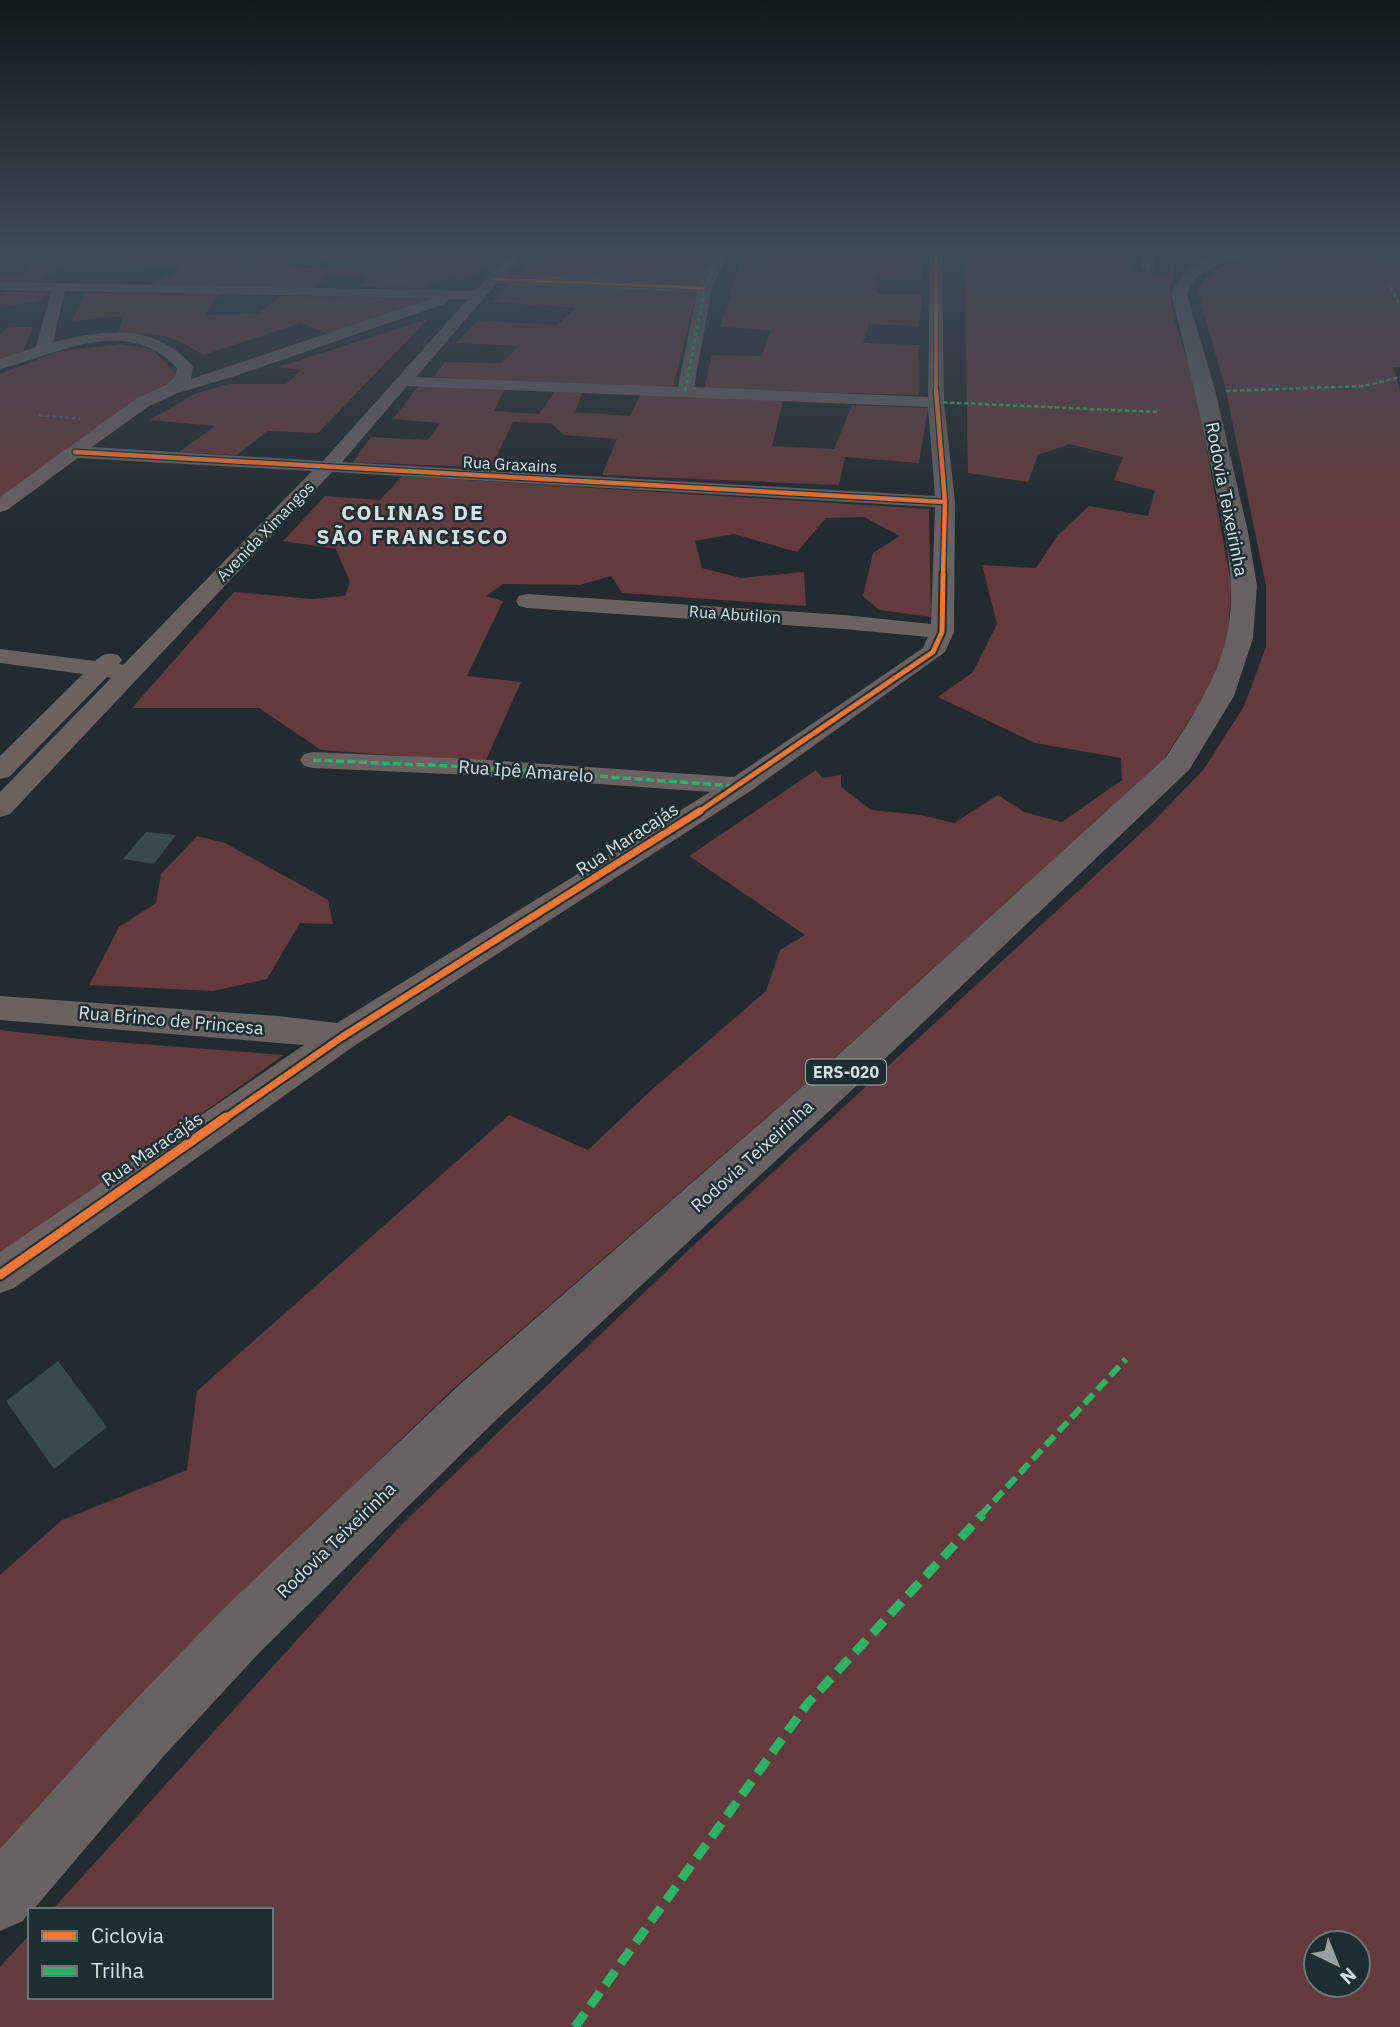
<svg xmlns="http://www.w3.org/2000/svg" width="1400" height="2027" font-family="'IBM Plex Sans',sans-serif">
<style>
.green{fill:#643a3d;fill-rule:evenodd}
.building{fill:#3a494c}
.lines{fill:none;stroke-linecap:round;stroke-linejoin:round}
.path{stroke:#5e5f5f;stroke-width:2.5;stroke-dasharray:4.5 2;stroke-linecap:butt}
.street{fill:#696162;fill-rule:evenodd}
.primary{fill:#676263;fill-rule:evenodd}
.quiet-far3{stroke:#2db169;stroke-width:2.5;stroke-dasharray:4.5 2.5;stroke-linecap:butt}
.quiet-far2{stroke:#2db169;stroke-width:3.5;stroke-dasharray:8 3.5;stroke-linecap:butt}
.quiet-far1{stroke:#2db169;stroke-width:6;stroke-dasharray:13 6;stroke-linecap:butt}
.quiet{stroke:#2db169;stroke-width:9;stroke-dasharray:17 9;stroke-linecap:butt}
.cycleway-far4-casing{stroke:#1d2e32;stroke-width:5}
.cycleway-far3-casing{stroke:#1d2e32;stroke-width:7}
.cycleway-far2-casing{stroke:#1d2e32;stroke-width:9}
.cycleway-far1-casing{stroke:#1d2e32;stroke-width:11}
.cycleway-casing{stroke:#1d2e32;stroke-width:13}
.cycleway-far4{stroke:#f07635;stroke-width:3.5}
.cycleway-far3{stroke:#f07635;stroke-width:4.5}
.cycleway-far2{stroke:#f07635;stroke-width:5}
.cycleway-far1{stroke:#f07635;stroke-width:7}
.cycleway{stroke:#f07635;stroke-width:9}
.labels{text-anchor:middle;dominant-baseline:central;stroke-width:5;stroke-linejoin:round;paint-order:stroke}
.far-street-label{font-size:16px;fill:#d7e2e4;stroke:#1d2e32}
.shield{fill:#1d2e32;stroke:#9facaf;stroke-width:2}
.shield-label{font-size:16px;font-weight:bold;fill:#d7e2e4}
.street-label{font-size:18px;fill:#d7e2e4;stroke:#1d2e32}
.far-district-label{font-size:21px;font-weight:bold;letter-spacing:2px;fill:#d7e2e4;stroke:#1d2e32}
</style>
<rect width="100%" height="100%" fill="#222b2d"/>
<g class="green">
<path d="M14,249H320L289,267L379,272L389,263L334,261L351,252H376L380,249H498C472,277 473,281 435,279L427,288L357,287L367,277L328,275L315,287L151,286L182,268L116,263L123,256L81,255L36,283L0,282V275L22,274L48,258H0Z"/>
<polygon points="546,249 715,249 702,284 517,277"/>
<polygon points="744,249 923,249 921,279 876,277 877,294 922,295 919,326 869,324 863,343 918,345 919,395 704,389 712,355 762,356 771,330 720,327"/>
<polygon points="964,249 1131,249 1131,271 1168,274 1173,249 1250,249 1215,255 1189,265 1177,263 1169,289 1174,319 1196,389 1231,584 1228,639 1206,694 1164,759 819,1072 455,1387 267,1569 0,1857 0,1575 62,1520 187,1470 197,1391 509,1115 588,1150 647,1094 766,991 780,950 805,935 689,856 816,770 822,778 841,775 841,787 871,810 921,815 954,823 998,795 1024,812 1062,822 1122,780 1121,758 1035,743 938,697 973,672 997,624 982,565 1036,568 1058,535 1089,506 1148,516 1155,491 1114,480 1123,457 1069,444 1038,455 1028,482 968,473"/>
<path d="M1326,252L1400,257V367H1393L1400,392V2027H0V1967L30,1934V1997H271V1910H52L402,1524L696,1243L1152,823L1204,769L1244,706L1266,647V586L1226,391L1198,293C1210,251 1290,254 1326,252ZM1316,1943H1358V1985H1316Z"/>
<polygon points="513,282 697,291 673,388 433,377 445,362 502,363 518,346 456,343 478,320 557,325 576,308 493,302"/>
<polygon points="4,292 48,293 37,302 0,306 0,294"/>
<path d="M85,293L219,294L205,315L259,313L281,296L437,297L328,334L301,323L203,355C170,333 157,332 118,336L123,316L72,321Z"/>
<polygon points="428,319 318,433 267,431 237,455 179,452 215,426 150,420 194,394 228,384 286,384 301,370 278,367"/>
<polygon points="9,327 33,327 23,351 0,360 0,334"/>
<polygon points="120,344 153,350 177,375 167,388 0,499 0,374 56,352"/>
<polygon points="419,385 505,389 494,411 539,414 554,392 582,393 575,412 630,416 640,395 783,401 772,446 834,449 852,405 928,408 919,463 845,457 839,485 602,475 617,439 564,435 551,423 513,422 491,468 353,462 371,437 428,440 440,423 393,419"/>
<polygon points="402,476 929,509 931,617 879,610 863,596 873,553 900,536 864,517 826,518 797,552 734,534 695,541 702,568 741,578 804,572 806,606 622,593 611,576 580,585 503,584 486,596 503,601 467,676 521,682 485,762 321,750 259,708 132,708 234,592 312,599 345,596 350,582 336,549 283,541 325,496 380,500"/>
<polygon points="197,836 225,843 328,900 333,924 300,923 267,979 213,991 89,985 119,927 156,903 161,874"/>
<polygon points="0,1030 89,1040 284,1055 0,1257"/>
</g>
<g class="building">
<polygon points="146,832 176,835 154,864 123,859"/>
<polygon points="58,1361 107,1427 54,1469 6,1401"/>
</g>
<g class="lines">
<polyline class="path" points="39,415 80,419"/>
<g class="street">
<polygon points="325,249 341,249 315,265 305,265 305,259"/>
<path d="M515,249H529L504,275L700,284L716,249H729L712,288L694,387L928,397L930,249H942L944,402L955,502L954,632L945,652L749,792L354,1046L14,1288L0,1293V1252L304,1045L0,1020V996L278,1016L337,1023L710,792L472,775L313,768L304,766L300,760L304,754L313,752L472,759L734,777L923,648L928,637L844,629L527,608L519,606L516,601L519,596L527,594L844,615L931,624L935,507L332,472L10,814L0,817V792L111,678L107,677L9,777L0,779V756L83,674L0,663V649L95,661C103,654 108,652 118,655L122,660L119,664L123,665L312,471L78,458L7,510L0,512V497L137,398L166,385L175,377L177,368C128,314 57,354 0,369V359L36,347L51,291L0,290V282L475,291ZM497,283L697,292L678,387L416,377ZM65,291L433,298L191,379L193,367L191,364C152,322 104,330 53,342ZM448,299H468L323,461L92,447L149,406L178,393L235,376L447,303ZM407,386L928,407L935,496L342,462Z"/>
<polygon points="1143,249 1155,249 1153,271 1148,272 1141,268"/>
</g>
<path class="primary" d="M1240,249H1398L1400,259C1347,254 1242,242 1198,276C1193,280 1190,288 1187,294L1215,390L1248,532L1257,586L1253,638L1234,696L1189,770L853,1089L495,1421L260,1652L162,1758L33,1910H30L23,1921L0,1931V1849L120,1716L220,1612L459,1385L825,1067L1166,757C1191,719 1215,683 1226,639C1239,587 1224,532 1214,481C1201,418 1187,356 1171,294C1190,260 1204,258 1240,249Z"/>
<g class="quiet-far3">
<polyline points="1148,268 1149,249"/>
<polyline points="1390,287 1400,305"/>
<polyline points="685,391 705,288 723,249"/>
<polyline points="1226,391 1364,386 1400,377"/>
<polyline points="936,402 1158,412"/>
</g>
<polyline class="quiet-far2" points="313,760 472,767 735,786"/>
<polyline class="quiet-far1" points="981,1515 1126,1359"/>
<polyline class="quiet" points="575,2027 808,1703 983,1514"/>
<defs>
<g id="cycleway-far4">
<polyline points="936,249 936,392"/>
<polyline points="493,279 705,288"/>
</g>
<g id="cycleway-far3">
<polyline points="936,390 945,502 943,575"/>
<polyline points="75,452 945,502"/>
</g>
<polyline id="cycleway-far2" points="697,813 933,652 942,632 943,574"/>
<polyline id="cycleway-far1" points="224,1119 342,1037 700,811"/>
<polyline id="cycleway" points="0,1275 226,1117"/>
</defs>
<use href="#cycleway-far4" class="cycleway-far4-casing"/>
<use href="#cycleway-far3" class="cycleway-far3-casing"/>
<use href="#cycleway-far2" class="cycleway-far2-casing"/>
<use href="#cycleway-far1" class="cycleway-far1-casing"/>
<use href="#cycleway" class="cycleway-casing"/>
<use href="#cycleway-far4" class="cycleway-far4"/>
<use href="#cycleway-far3" class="cycleway-far3"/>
<use href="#cycleway-far2" class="cycleway-far2"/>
<use href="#cycleway-far1" class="cycleway-far1"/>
<use href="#cycleway" class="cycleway"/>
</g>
<linearGradient id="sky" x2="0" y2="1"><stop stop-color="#131819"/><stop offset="0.47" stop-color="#3e4a57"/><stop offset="1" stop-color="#3e4a57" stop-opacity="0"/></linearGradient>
<rect width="1400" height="533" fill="url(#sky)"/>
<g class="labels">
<g class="far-street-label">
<text transform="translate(510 464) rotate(3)">Rua Graxains</text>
<text transform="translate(265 531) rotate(-46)">Avenida Ximangos</text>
<text transform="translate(735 614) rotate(4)">Rua Abutilon</text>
</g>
<rect class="shield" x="806" y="1059.5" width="80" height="25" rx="5"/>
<g class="shield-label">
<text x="846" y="1072">ERS-020</text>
</g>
<g class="street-label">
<text transform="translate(1227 499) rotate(79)">Rodovia Teixeirinha</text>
<text transform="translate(526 771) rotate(4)">Rua Ipê Amarelo</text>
<text transform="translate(627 839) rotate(-33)">Rua Maracajás</text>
<text transform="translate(171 1020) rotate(5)">Rua Brinco de Princesa</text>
<text transform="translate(152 1149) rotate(-34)">Rua Maracajás</text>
<text transform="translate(752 1156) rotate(-42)">Rodovia Teixeirinha</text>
<text transform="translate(336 1540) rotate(-44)">Rodovia Teixeirinha</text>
</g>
<g class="far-district-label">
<text x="413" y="512">COLINAS DE<tspan x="413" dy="24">SÃO FRANCISCO</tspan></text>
</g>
</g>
<rect x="28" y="1908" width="245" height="91" fill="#1d2e32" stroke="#677679" stroke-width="2"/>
<rect x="42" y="1931" width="35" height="10" fill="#f07635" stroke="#677679" stroke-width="2"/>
<text x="91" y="1943" font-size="21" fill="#d7e2e4">Ciclovia</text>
<rect x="42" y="1966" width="35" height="10" fill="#2db169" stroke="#677679" stroke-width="2"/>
<text x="91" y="1978" font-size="21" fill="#d7e2e4">Trilha</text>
<g transform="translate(1337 1964) rotate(137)"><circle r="33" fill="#1d2e32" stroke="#677679" stroke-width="2"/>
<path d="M0-5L12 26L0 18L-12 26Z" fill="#98a2a4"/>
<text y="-10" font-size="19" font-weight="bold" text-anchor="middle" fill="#d7e2e4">N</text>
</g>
</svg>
